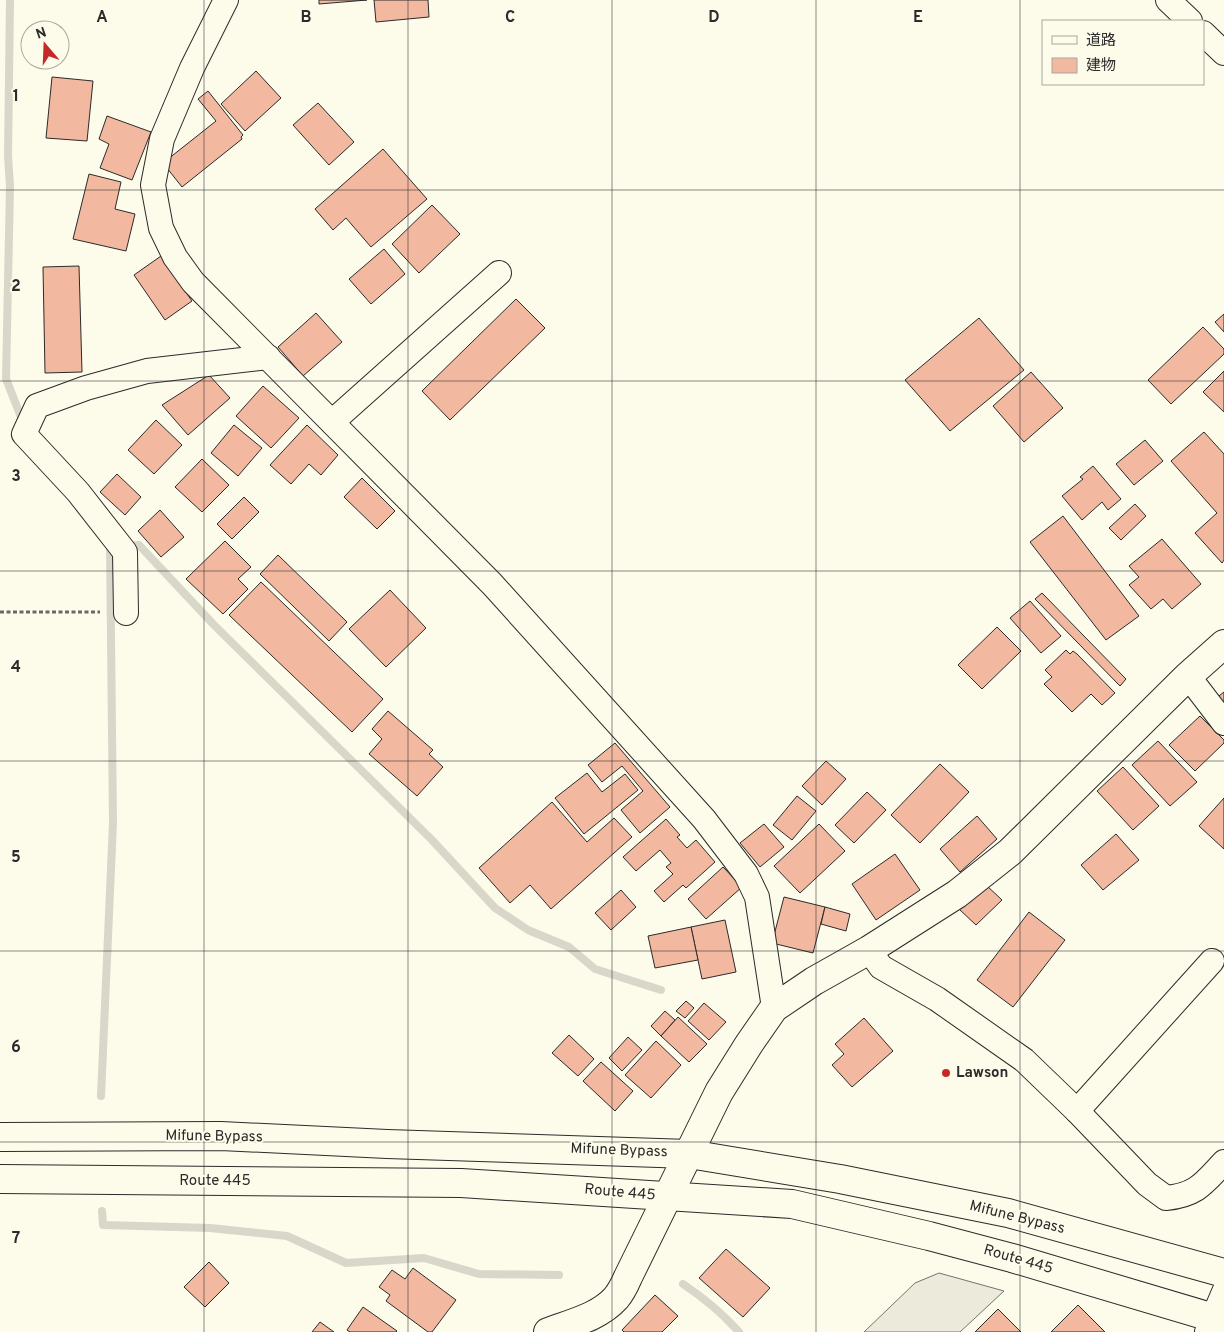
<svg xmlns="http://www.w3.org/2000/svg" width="1224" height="1332" font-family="Overpass,'Noto Sans JP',sans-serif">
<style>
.parking{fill:#eceadb;stroke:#74746e}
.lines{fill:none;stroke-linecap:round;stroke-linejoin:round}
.stream{stroke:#d8d7c9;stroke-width:8}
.building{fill:#f2b8a0;stroke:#2b2b2b}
.street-casing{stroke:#2b2b2b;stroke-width:26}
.secondary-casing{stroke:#2b2b2b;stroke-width:30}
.highway-casing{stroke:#2b2b2b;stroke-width:30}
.path{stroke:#6a6964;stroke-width:3;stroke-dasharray:4 2.5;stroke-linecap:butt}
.street{stroke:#fdfbea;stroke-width:24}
.secondary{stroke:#fdfbea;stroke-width:28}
.highway{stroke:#fdfbea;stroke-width:28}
.grid{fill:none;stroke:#2b2b2b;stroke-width:1;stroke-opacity:0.55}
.poi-dot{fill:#c62828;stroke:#fdfbea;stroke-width:2}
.labels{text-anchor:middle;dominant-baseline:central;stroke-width:4;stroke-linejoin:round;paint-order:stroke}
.poi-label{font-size:15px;font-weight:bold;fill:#2b2b2b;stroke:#fdfbea;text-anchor:start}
.street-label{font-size:15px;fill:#2b2b2b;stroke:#fdfbea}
.grid-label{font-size:16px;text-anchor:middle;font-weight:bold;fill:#2b2b2b;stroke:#fdfbea;stroke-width:4;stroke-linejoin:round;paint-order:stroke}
</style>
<rect width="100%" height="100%" fill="#fdfbea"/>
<polygon class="parking" points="939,1273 1004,1291 960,1332 864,1332 915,1283"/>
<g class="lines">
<g class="stream">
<polyline points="10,0 8,156 10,186 6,379 23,422"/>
<polyline points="125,546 139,545 214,625 432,840 495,908 528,930 569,947 595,969 661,990"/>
<polyline points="101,1096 113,823 110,545"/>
<polyline points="102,1211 103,1225 210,1228 287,1236 346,1263 424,1258 479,1274 559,1275"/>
<path d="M683,1284C704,1298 722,1313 739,1332"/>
</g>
</g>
<g class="building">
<polygon points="319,0 367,0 319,4"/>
<polygon points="374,0 428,0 429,17 376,22"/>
<polygon points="256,71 281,98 245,131 221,104"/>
<polygon points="52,77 93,81 87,141 46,138"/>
<polygon points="208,91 243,135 241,137 242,139 182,187 163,163 216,121 198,99"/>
<polygon points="318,103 354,142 329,165 293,125"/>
<polygon points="107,116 151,132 132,180 100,168 109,144 99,139"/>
<polygon points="383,149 427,199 371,247 346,218 333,230 315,209"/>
<polygon points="89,174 121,182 115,209 135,214 126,251 73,239"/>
<polygon points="432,205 460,234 419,273 392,244"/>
<polygon points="384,249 405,274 371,304 349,279"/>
<polygon points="161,256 192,301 165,320 134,275"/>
<polygon points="79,266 82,372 45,373 43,267"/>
<polygon points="516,299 545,328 450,420 422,391"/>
<polygon points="316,313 342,342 303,376 278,347"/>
<polygon points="1224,314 1224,332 1215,322"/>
<polygon points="979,318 1024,370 950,431 905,380"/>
<polygon points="1203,327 1224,349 1224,354 1171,404 1148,380"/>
<polygon points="1224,371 1224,412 1203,392"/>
<polygon points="1031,372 1063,408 1024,442 993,406"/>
<polygon points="209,375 230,398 188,435 162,405"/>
<polygon points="263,386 299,418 271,448 236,416"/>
<polygon points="156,420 182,445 154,474 128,450"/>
<polygon points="234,425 262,448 238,476 211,453"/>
<polygon points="307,425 338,455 321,475 309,464 291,484 270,465"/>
<polygon points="1204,432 1224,454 1224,560 1222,563 1195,533 1217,513 1171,461"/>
<polygon points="1145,440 1163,461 1134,485 1116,464"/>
<polygon points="202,459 229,485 202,512 175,487"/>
<polygon points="1093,466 1121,499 1108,510 1102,502 1082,520 1062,496 1083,479 1080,477"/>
<polygon points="117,474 141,497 125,515 100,492"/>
<polygon points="362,478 395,511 377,529 344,497"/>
<polygon points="244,497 259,512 232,539 217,524"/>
<polygon points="1135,504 1146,516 1121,540 1109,528"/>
<polygon points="160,510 184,537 161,557 138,531"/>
<polygon points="1063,516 1139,616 1106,640 1030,542"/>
<polygon points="1162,539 1201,584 1172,609 1163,599 1151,609 1129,585 1139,577 1129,566"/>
<polygon points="225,541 251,567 238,579 248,589 223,614 186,579"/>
<polygon points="278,555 347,622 329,641 260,574"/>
<polygon points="261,582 383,699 352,732 229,615"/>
<polygon points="390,590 426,628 386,667 349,629"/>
<polygon points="1042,593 1126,679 1120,686 1035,599"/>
<polygon points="1030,601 1061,636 1041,653 1010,618"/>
<polygon points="997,627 1021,651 982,689 958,665"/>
<polygon points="1066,650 1070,654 1073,651 1077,654 1115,693 1102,705 1091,694 1072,712 1044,684 1052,677 1045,670"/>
<polygon points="1224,692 1224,711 1215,699"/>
<polygon points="388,711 433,750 429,754 443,767 417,796 369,754 382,739 372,729"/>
<polygon points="1200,716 1224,740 1224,743 1195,771 1169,745"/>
<polygon points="1158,741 1197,782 1170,806 1132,765"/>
<polygon points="615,743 670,807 640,833 621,810 643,791 622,766 602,782 588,765"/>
<polygon points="826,761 846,779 822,805 802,786"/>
<polygon points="940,764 969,792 920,843 891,815"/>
<polygon points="1123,767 1159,806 1133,830 1097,791"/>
<polygon points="587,773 602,792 625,774 638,790 584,834 555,798"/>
<polygon points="867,792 886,810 854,843 835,825"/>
<polygon points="797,796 816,811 792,840 773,825"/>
<polygon points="1224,798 1224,849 1199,826"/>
<polygon points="552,802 587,842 614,818 632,837 551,909 530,885 510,903 479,868"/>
<polygon points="977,816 997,839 960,872 940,849"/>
<polygon points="666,819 680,835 677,837 687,848 696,840 715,862 686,888 683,885 664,902 654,891 673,874 666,867 671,863 660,850 636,871 623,857"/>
<polygon points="764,824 784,847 760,867 740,843"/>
<polygon points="819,824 845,851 800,893 774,866"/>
<polygon points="1116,834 1139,860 1103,890 1081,865"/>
<polygon points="895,854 920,890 876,920 852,884"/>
<polygon points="723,867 742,887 706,919 688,899"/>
<polygon points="985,884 1002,900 976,925 959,909"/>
<polygon points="621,890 636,907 611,930 595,913"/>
<polygon points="784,897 825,907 813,953 772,943"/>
<polygon points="825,907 850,914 846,931 821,924"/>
<polygon points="1029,912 1065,940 1013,1007 977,980"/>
<polygon points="725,920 736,972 702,979 691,927"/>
<polygon points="691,927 698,960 655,968 648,936"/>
<polygon points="686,1001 694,1008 685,1018 676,1011"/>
<polygon points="704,1003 726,1022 709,1040 688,1021"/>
<polygon points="665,1011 675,1020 661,1036 651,1026"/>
<polygon points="678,1017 707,1044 689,1062 661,1036"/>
<polygon points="864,1018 893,1051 852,1087 832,1065 844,1054 835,1044"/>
<polygon points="569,1035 594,1059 578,1076 552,1053"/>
<polygon points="628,1037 642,1050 622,1071 609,1058"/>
<polygon points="656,1041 681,1065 651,1098 625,1075"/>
<polygon points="601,1062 633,1091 615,1111 583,1081"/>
<polygon points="726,1249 770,1288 743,1317 699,1278"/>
<polygon points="209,1262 229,1283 205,1307 184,1287"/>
<polygon points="413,1268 456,1300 432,1332 428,1332 386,1301 390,1295 379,1287 392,1270 405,1279"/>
<polygon points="655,1295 678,1316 662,1332 624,1332 622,1330"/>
<polygon points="1078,1305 1105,1332 1051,1332"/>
<polygon points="363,1307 397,1331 396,1332 350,1332 347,1330"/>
<polygon points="998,1309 1021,1332 975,1332"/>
<polygon points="320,1322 334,1332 312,1332"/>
</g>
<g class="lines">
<defs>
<g id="street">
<polyline points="226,0 192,68 162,139 153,185 161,228 175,257 193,282 492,584 704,819 746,874 757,897 774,1008"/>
<polyline points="1168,0 1190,21"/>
<polyline points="1203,33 1224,53"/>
<polyline points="332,422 499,273"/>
<polyline points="126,613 125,552 78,492 24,434 37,406 86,388 147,371 268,357"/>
<polyline points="1188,676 1224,723"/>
<path d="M869,950L881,967L937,999L1024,1060L1077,1111L1147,1184L1166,1198C1197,1195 1204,1183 1224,1162"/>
<polyline points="1077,1111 1212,961"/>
<polyline points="1207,1332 1224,1292"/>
</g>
<path id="secondary" d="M548,1332C572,1323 599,1317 616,1298C621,1292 625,1284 628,1277L719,1092L749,1044L774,1008L814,981L869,950L957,894L1010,852L1188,676L1224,644"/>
<g id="highway">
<polyline points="0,1137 221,1136 387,1144 689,1154 840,1179 1008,1213 1224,1273"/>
<polyline points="0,1179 461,1183 792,1204 929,1236 1012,1258 1224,1321"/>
</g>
</defs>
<use href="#street" class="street-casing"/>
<use href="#secondary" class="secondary-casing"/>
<use href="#highway" class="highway-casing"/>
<polyline class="path" points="0,612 100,612"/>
<use href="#street" class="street"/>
<use href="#secondary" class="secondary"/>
<use href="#highway" class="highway"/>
</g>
<path class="grid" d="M204,0V1332M408,0V1332M612,0V1332M816,0V1332M1020,0V1332M0,190H1224M0,381H1224M0,571H1224M0,761H1224M0,951H1224M0,1142H1224"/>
<circle class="poi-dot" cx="946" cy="1073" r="5"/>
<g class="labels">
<g class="poi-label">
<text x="956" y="1073">Lawson</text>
</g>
<g class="street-label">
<text transform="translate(214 1137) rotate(1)">Mifune Bypass</text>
<text transform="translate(619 1151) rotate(2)">Mifune Bypass</text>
<text x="215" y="1181">Route 445</text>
<text transform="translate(620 1193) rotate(5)">Route 445</text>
<text transform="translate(1017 1218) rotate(14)">Mifune Bypass</text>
<text transform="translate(1018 1260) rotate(16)">Route 445</text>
</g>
</g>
<g class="grid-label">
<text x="102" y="22">A</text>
<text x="306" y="22">B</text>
<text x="510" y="22">C</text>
<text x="714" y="22">D</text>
<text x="918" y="22">E</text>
<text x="16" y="101">1</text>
<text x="16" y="291">2</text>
<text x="16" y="481">3</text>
<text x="16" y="672">4</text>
<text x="16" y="862">5</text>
<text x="16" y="1052">6</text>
<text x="16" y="1243">7</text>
</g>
<rect x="1042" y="20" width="162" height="65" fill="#fdfbea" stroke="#a9a89e"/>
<rect x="1052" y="36" width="25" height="8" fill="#fdfbea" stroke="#a9a89e"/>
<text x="1086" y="45" font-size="15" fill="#2b2b2b">道路</text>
<rect x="1052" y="58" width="25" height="15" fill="#f2b8a0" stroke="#a9a89e"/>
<text x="1086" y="70" font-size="15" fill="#2b2b2b">建物</text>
<g transform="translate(45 45) rotate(341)"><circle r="24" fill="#fdfbea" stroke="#a9a89e"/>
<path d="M0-4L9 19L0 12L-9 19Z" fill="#c62828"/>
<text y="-8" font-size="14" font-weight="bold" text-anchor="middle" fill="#2b2b2b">N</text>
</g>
</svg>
